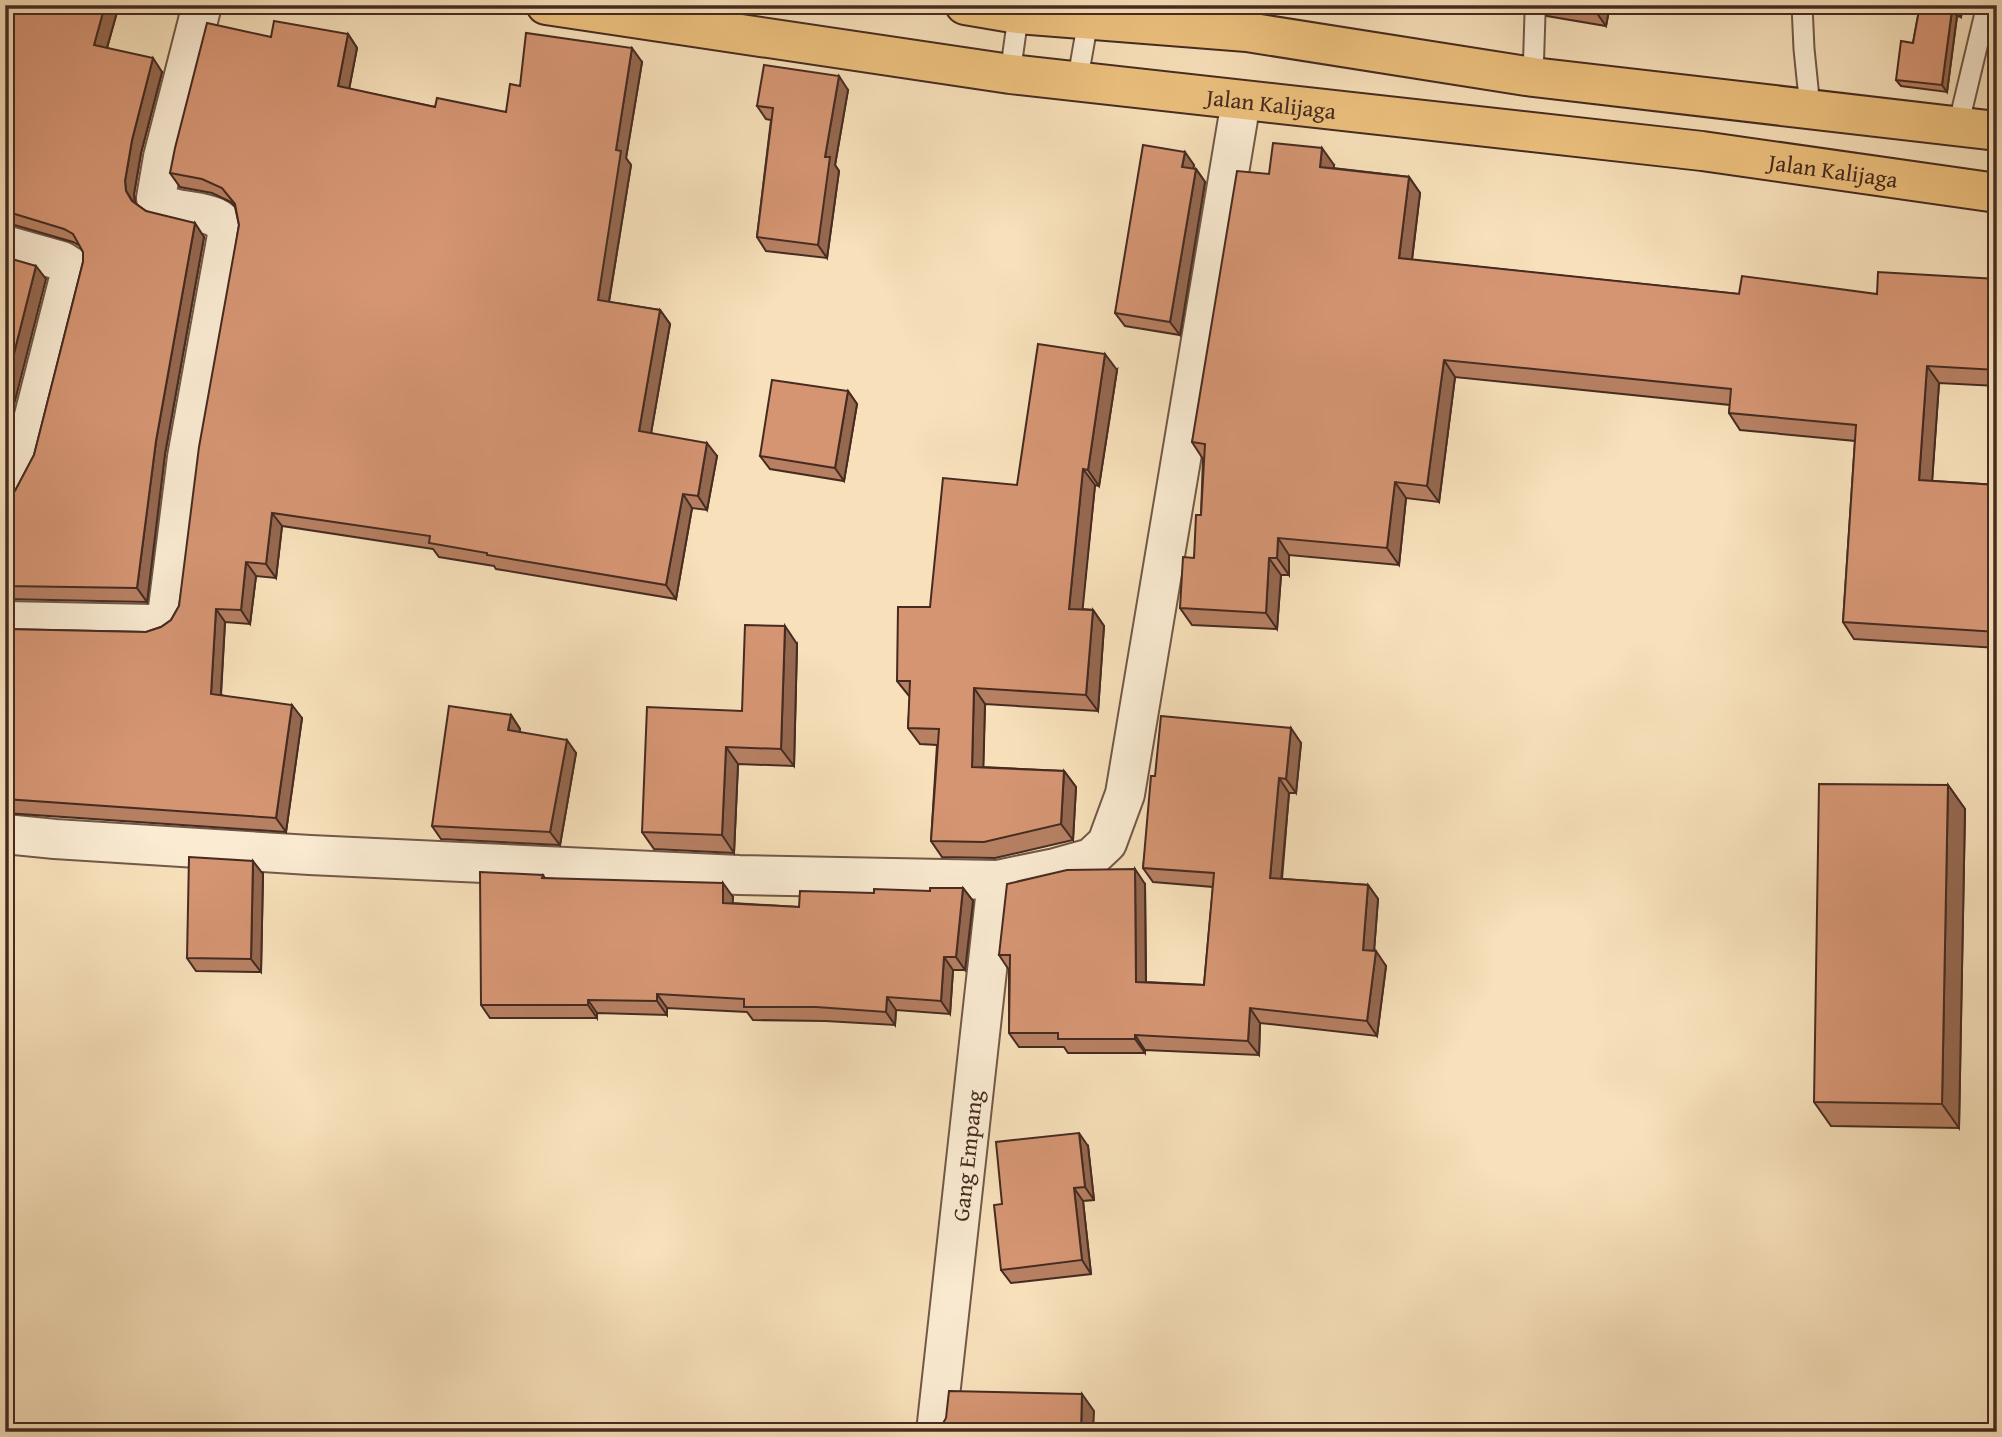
<svg xmlns="http://www.w3.org/2000/svg" width="2002" height="1437" font-family="'Gentium Book Plus',serif">
<style>
.lines{fill:none;stroke-linecap:round;stroke-linejoin:round}
.lane-casing{stroke:#725847;stroke-width:23}
.street-casing{stroke:#725847;stroke-width:42}
.highway-casing{stroke:#462b21;stroke-width:42}
.lane{stroke:#faebd2;stroke-width:19}
.street{stroke:#faebd2;stroke-width:38}
.highway{stroke:#ecc07d;stroke-width:38}
.wall{fill:#b78063;stroke:#462b21;stroke-width:2}
.shaded-wall{fill:#956850;stroke:#462b21;stroke-width:2}
.building{fill:#d59573;stroke:#462b21;stroke-width:2}
.labels{text-anchor:middle;dominant-baseline:central;stroke-width:7;stroke-linejoin:round;paint-order:stroke}
.street-label{font-size:23px;fill:#462b21;stroke:#faebd2}
</style>
<rect width="100%" height="100%" fill="#f7e0ba"/>
<filter id="stains"><feTurbulence type="fractalNoise" baseFrequency=".00286" numOctaves="4"/><feColorMatrix values="0 0 0 0 .2 0 0 0 0 .09 0 0 0 0 .02 0 0 0 .5 -.17"/></filter>
<radialGradient id="worn" r=".72"><stop offset=".6" stop-color="#630" stop-opacity="0"/><stop offset="1" stop-color="#630" stop-opacity=".3"/></radialGradient>
<g class="lines">
<defs>
<g id="lane">
<polyline points="1802,5 1804,49 1810,108"/>
<polyline points="1010,74 1019,10"/>
<polyline points="1533,77 1535,14"/>
<polyline points="1077,83 1089,15"/>
<polyline points="1958,126 1987,5"/>
</g>
<g id="street">
<polyline points="5,245 62,261 70,266 71,270 22,463 5,494"/>
<path d="M5,621L152,624L158,623L167,616L187,457L227,235C224,202 171,219 156,198L163,157L202,5"/>
<polyline points="5,834 55,839 310,855 739,875 997,880 1055,868 1091,858 1107,843 1125,794 1241,101"/>
<path id="s1" d="M936,1432L997,880"/>
</g>
<g id="highway">
<path id="s2" d="M546,5L1010,74L1702,151L1997,193"/>
<polyline points="965,5 1018,14 1247,32 1533,77 1997,131"/>
</g>
</defs>
<use href="#lane" class="lane-casing"/>
<use href="#street" class="street-casing"/>
<use href="#highway" class="highway-casing"/>
<use href="#lane" class="lane"/>
<use href="#street" class="street"/>
<use href="#highway" class="highway"/>
</g>
<g class="wall">
<polygon points="5,5 119,5 107,48 162,72 141,153 134,194 135,203 146,211 204,237 165,454 147,602 5,599 5,500 15,491 34,455 83,262 83,252 80,246 73,242 11,224 5,224"/>
<polygon points="1487,5 1528,5 1523,12"/>
<polygon points="1540,5 1610,5 1606,26 1547,16"/>
<polygon points="1920,5 1963,5 1961,17 1957,16 1947,92 1901,86 1896,80 1913,43"/>
<polygon points="348,34 357,48 349,89 435,107 506,112 520,86 642,62 626,158 631,165 609,302 660,310 670,324 651,433 717,456 707,510 692,508 676,599 496,569 494,566 439,557 433,549 282,526 276,578 256,576 250,624 225,622 221,695 302,718 286,832 5,813 5,629 146,632 161,627 171,620 179,606 239,225 235,207 231,202 212,193 180,187 170,173 271,37"/>
<polygon points="848,90 835,165 839,171 827,258 766,251 757,237 771,120 766,119 757,106"/>
<polygon points="1194,165 1193,169 1196,169 1205,182 1180,335 1125,326 1115,313"/>
<polygon points="1334,165 1333,168 1409,177 1420,193 1412,260 1739,294 1877,294 1997,279 1997,386 1939,383 1932,481 1997,485 1997,648 1854,639 1843,622 1855,441 1740,430 1729,413 1730,405 1455,377 1439,502 1406,498 1399,565 1289,555 1289,575 1281,575 1277,629 1192,625 1180,608 1194,558 1201,515 1203,459 1192,442 1269,174"/>
<polygon points="1117,370 1099,486 1095,485 1082,609 1093,610 1104,626 1098,711 985,704 983,767 1064,771 1076,787 1073,840 995,858 942,857 931,841 937,745 920,744 908,728 910,697 897,681 930,607"/>
<polygon points="848,391 857,404 844,481 770,469 760,456"/>
<polygon points="797,644 794,766 738,764 734,853 654,849 642,832"/>
<polygon points="511,715 520,729 519,732 576,753 560,845 441,839 432,826"/>
<polygon points="1301,743 1296,793 1289,793 1282,879 1368,885 1378,899 1374,951 1386,966 1377,1036 1260,1023 1259,1055 1145,1050 1145,1053 1068,1053 1064,1047 1019,1047 1009,1033 1009,970 999,955 1145,884 1146,982 1204,985 1213,887 1153,882 1143,868 1155,776"/>
<polygon points="1948,785 1965,809 1959,1128 1831,1126 1814,1102"/>
<polygon points="263,874 261,972 196,971 187,958"/>
<polygon points="543,875 545,878 733,897 732,903 799,907 874,893 930,891 963,888 973,901 965,970 953,970 950,1014 896,1010 895,1025 825,1021 753,1020 747,1012 667,1008 667,1015 597,1013 597,1018 490,1018 481,1005"/>
<polygon points="1088,1146 1094,1200 1083,1201 1091,1274 1011,1283 1001,1270 1002,1204"/>
</g>
<g class="shaded-wall">
<polygon points="105,5 119,5 104,58 94,45"/>
<polygon points="1518,5 1528,5 1523,12"/>
<polygon points="1591,5 1610,5 1606,26"/>
<polygon points="1957,5 1963,5 1961,17 1956,10"/>
<polygon points="1952,10 1957,16 1947,92 1942,85"/>
<polygon points="348,34 357,48 347,100 338,86"/>
<polygon points="632,48 642,62 626,158 631,165 607,313 598,300 616,150"/>
<polygon points="153,58 162,72 141,153 134,194 135,205 126,191 125,181 132,140"/>
<polygon points="839,76 848,90 835,165 839,171 827,258 818,245 825,157"/>
<polygon points="1322,148 1334,165 1331,183 1320,167"/>
<polygon points="1185,152 1194,165 1191,180 1182,167"/>
<polygon points="1196,169 1205,182 1180,335 1170,322"/>
<polygon points="1409,177 1420,193 1410,275 1399,258"/>
<polygon points="195,223 204,237 165,454 147,602 137,588 156,441"/>
<polygon points="36,266 46,279 5,440 5,389"/>
<polygon points="660,310 670,324 649,445 639,431"/>
<polygon points="1105,354 1117,370 1099,486 1088,470"/>
<polygon points="1444,360 1455,377 1439,502 1427,486"/>
<polygon points="1927,366 1939,383 1931,497 1919,480"/>
<polygon points="848,391 857,404 844,481 835,468"/>
<polygon points="707,443 717,456 707,510 698,496"/>
<polygon points="1083,469 1095,485 1081,625 1069,609"/>
<polygon points="1395,482 1406,498 1399,565 1387,548"/>
<polygon points="683,494 692,508 676,599 666,585"/>
<polygon points="272,513 282,526 276,578 266,564"/>
<polygon points="1278,538 1289,555 1289,575 1277,558"/>
<polygon points="1269,558 1281,575 1277,629 1266,613"/>
<polygon points="246,562 256,576 250,624 241,610"/>
<polygon points="216,609 225,622 220,707 211,694"/>
<polygon points="1093,610 1104,626 1098,711 1086,695"/>
<polygon points="785,626 797,644 794,766 781,749"/>
<polygon points="974,688 985,704 983,783 972,767"/>
<polygon points="292,705 302,718 286,832 276,818"/>
<polygon points="511,715 520,729 518,743 508,730"/>
<polygon points="1291,728 1301,743 1296,793 1286,779"/>
<polygon points="567,740 576,753 560,845 550,832"/>
<polygon points="726,747 738,764 734,853 722,835"/>
<polygon points="1064,771 1076,787 1073,840 1061,824"/>
<polygon points="1279,778 1289,793 1280,893 1270,878"/>
<polygon points="1948,785 1965,809 1959,1128 1942,1104"/>
<polygon points="253,861 263,874 261,972 251,959"/>
<polygon points="1135,869 1145,884 1146,996 1136,982"/>
<polygon points="723,883 733,897 732,916 723,903"/>
<polygon points="1368,885 1378,899 1373,964 1363,950"/>
<polygon points="963,888 973,901 965,970 956,957"/>
<polygon points="1376,951 1386,966 1377,1036 1367,1021"/>
<polygon points="944,957 953,970 950,1014 941,1001"/>
<polygon points="657,994 667,1008 667,1015 657,1001"/>
<polygon points="887,997 896,1010 895,1025 886,1012"/>
<polygon points="588,1000 597,1013 597,1018 588,1005"/>
<polygon points="1250,1008 1260,1023 1259,1055 1248,1041"/>
<polygon points="1135,1035 1145,1050 1145,1053 1135,1039"/>
<polygon points="1079,1133 1088,1146 1094,1200 1085,1187"/>
<polygon points="1074,1188 1083,1201 1091,1274 1082,1260"/>
<polygon points="1082,1394 1094,1411 1093,1432 1081,1432"/>
</g>
<g class="building">
<polygon points="5,5 105,5 94,45 153,58 132,140 125,181 126,191 132,201 146,211 195,223 156,441 137,588 5,586 5,500 15,491 34,455 83,262 83,252 73,234 64,229 5,211"/>
<polygon points="1920,5 1957,5 1956,10 1952,10 1942,85 1896,80 1901,41 1913,43"/>
<polygon points="274,21 348,34 338,86 435,107 437,98 506,112 510,84 520,86 526,33 632,48 616,150 621,151 598,300 660,310 639,431 707,443 698,496 683,494 666,585 487,555 487,553 429,543 430,536 272,513 266,564 246,562 241,610 216,609 211,694 292,705 276,818 5,799 5,629 146,632 161,627 171,620 179,606 199,447 239,225 235,204 222,188 202,179 170,173 175,148 207,23 271,37"/>
<polygon points="764,65 839,76 825,157 830,157 818,245 757,237 773,108 757,106"/>
<polygon points="1273,143 1322,148 1320,167 1409,177 1399,258 1739,294 1742,276 1877,294 1878,272 1997,279 1997,370 1927,366 1919,480 1997,485 1997,632 1843,622 1856,425 1729,413 1731,389 1444,360 1427,486 1395,482 1387,548 1278,538 1277,558 1269,558 1266,613 1180,608 1183,557 1194,558 1196,515 1201,515 1205,444 1192,442 1237,171 1269,174"/>
<polygon points="1143,145 1185,152 1182,167 1196,169 1170,322 1115,313"/>
<polygon points="5,257 36,266 5,389"/>
<polygon points="1038,344 1105,354 1088,470 1083,469 1069,609 1093,610 1086,695 974,688 972,767 1064,771 1061,824 984,842 931,841 939,729 908,728 910,681 897,681 898,607 930,607 943,478 1017,485"/>
<polygon points="772,380 848,391 835,468 760,456"/>
<polygon points="745,625 785,626 781,749 726,747 722,835 642,832 647,707 742,711"/>
<polygon points="449,706 511,715 508,730 567,740 550,832 432,826"/>
<polygon points="1161,716 1291,728 1286,779 1279,778 1270,878 1368,885 1363,950 1376,951 1367,1021 1250,1008 1248,1041 1135,1035 1135,1039 1058,1039 1058,1033 1009,1033 1010,955 999,955 1007,884 1067,870 1135,869 1136,982 1204,985 1214,873 1143,868 1151,776 1155,776"/>
<polygon points="1819,784 1948,785 1942,1104 1814,1102"/>
<polygon points="189,857 253,861 251,959 187,958"/>
<polygon points="480,872 543,875 542,878 723,883 723,903 799,907 800,891 874,893 874,889 930,891 930,888 963,888 956,957 944,957 941,1001 887,997 886,1012 816,1007 744,1007 744,999 657,994 657,1001 588,1000 588,1005 481,1005"/>
<polygon points="1079,1133 1085,1187 1074,1188 1082,1260 1001,1270 994,1205 1002,1204 996,1142"/>
<polygon points="949,1391 1082,1394 1081,1432 938,1432 946,1418"/>
</g>
<g class="labels">
<g class="street-label">
<text stroke="none"><textPath href="#s2" startOffset="732">Jalan Kalijaga</textPath></text>
<text stroke="none"><textPath href="#s2" startOffset="1298">Jalan Kalijaga</textPath></text>
<text stroke="none"><textPath href="#s1" startOffset="278">Gang Empang</textPath></text>
</g>
</g>
<rect width="2002" height="1437" fill="none" stroke="#f7e0ba" stroke-width="28"/>
<rect x="7" y="7" width="1988" height="1423" fill="none" stroke="#462b21" stroke-width="3.5"/>
<rect x="14" y="14" width="1974" height="1409" fill="none" stroke="#462b21" stroke-width="2"/>
<rect width="100%" height="100%" filter="url(#stains)"/>
<rect width="100%" height="100%" fill="url(#worn)"/>
</svg>
